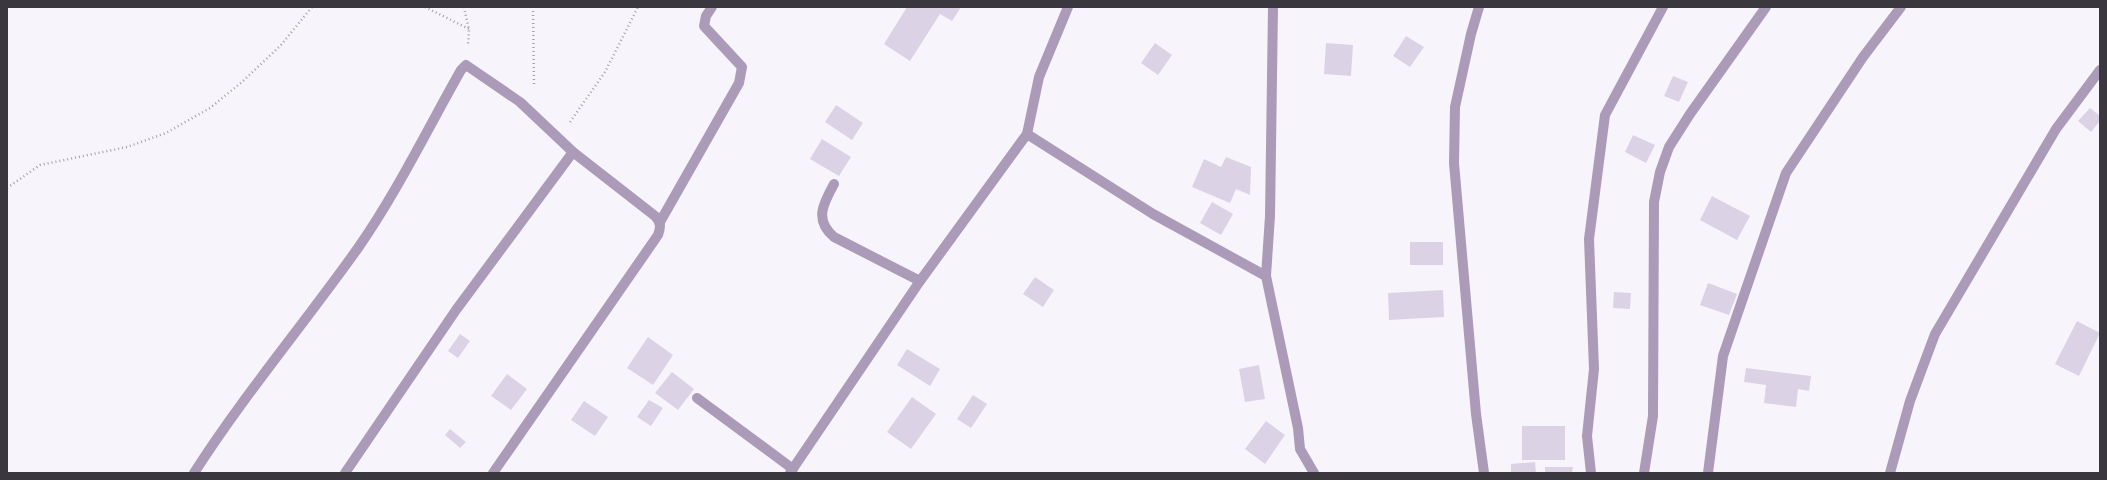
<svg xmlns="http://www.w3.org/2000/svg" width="2107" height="480" font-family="'Source Serif 4',serif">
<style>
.building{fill:#dcd2e6}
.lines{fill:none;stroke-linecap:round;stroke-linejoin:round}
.path{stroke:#a5a1a9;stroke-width:2.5;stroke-dasharray:1 3;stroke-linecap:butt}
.service{stroke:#ab9bb8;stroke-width:10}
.minor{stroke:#ab9bb8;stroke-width:10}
</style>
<rect width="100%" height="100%" fill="#f8f4fc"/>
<g class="building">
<polygon points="907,7 961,7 952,21 940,14 910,61 884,44"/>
<polygon points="1406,36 1424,47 1410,67 1393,56"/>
<polygon points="1155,43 1172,55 1158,75 1141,63"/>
<polygon points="1326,43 1353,45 1351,76 1324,74"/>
<polygon points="1673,76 1688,82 1679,102 1664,96"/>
<polygon points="836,105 863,123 852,140 825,122"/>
<polygon points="2090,108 2100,116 2100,121 2091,132 2078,121"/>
<polygon points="1633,135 1655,145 1646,163 1625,152"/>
<polygon points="822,139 851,157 839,176 810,159"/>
<polygon points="1226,157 1251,167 1250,195 1236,189 1230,203 1192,187 1204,159 1221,167"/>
<polygon points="1712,196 1750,216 1737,240 1700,220"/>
<polygon points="1212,202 1233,214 1221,235 1200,223"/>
<rect x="1410" y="242" width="33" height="23"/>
<polygon points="1035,277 1054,290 1043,307 1023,294"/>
<polygon points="1708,283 1737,294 1729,315 1700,305"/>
<polygon points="1443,290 1444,317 1389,320 1388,293"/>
<polygon points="1614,292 1631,293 1630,309 1613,308"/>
<polygon points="2077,321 2100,333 2079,376 2055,364"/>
<polygon points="460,334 470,341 458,358 448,351"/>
<polygon points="648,337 673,355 653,385 627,368"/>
<polygon points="907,349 940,369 930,386 897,365"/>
<polygon points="1259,365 1265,399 1245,402 1239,369"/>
<polygon points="1746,368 1811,376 1809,391 1798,389 1796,407 1764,403 1766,385 1744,382"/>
<polygon points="672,372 694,389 678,410 655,393"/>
<polygon points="507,374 527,389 511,410 491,396"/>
<polygon points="973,395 987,404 971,428 957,419"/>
<polygon points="912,397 936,414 911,449 887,432"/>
<polygon points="649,400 663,408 651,426 637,417"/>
<polygon points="584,401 608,417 595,436 571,420"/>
<polygon points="1266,421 1285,435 1265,464 1245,449"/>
<rect x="1522" y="426" width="43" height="34"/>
<polygon points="450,429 466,442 460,448 445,435"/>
<polygon points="1535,462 1536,473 1511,473 1511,464"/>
<polygon points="1545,467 1573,467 1572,473 1545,473"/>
</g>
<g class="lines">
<g class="path">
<polyline points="425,7 469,29"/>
<polyline points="464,7 469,30 468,45"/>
<polyline points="533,7 534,87"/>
<polyline points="570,122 605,72 638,7"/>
<polyline points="7,188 40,165 127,147 166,133 210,108 242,82 281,45 312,7"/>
</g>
<path class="service" d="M834,184C823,204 814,220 834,237L920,281"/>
<g class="minor">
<polyline points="1479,7 1471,34 1455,107 1454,163 1476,414 1484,473"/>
<polyline points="1027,134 1039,77 1068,7"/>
<polyline points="660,222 739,83 742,67 704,26 706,16 712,7"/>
<polyline points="1266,276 1270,216 1273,7"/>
<polyline points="697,398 793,469"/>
<path d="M194,473C244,395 304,324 358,248C397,192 427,130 461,70L466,65L520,102L573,152L655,216C661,223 661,227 658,235L493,473"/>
<polyline points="345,473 456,310 573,152"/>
<polyline points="790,473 920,281 1027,134 1153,214 1266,276 1298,428 1300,449 1314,473"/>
<polyline points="1591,473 1587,436 1594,369 1589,239 1605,115 1663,7"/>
<polyline points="1644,473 1653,416 1654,202 1660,172 1669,147 1690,114 1766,7"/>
<polyline points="1708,473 1723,356 1786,173 1863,57 1901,7"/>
<polyline points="1890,473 1910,401 1935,334 2056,129 2100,70"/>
</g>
</g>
<rect width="2107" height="480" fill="none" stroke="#3b373f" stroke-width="16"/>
</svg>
